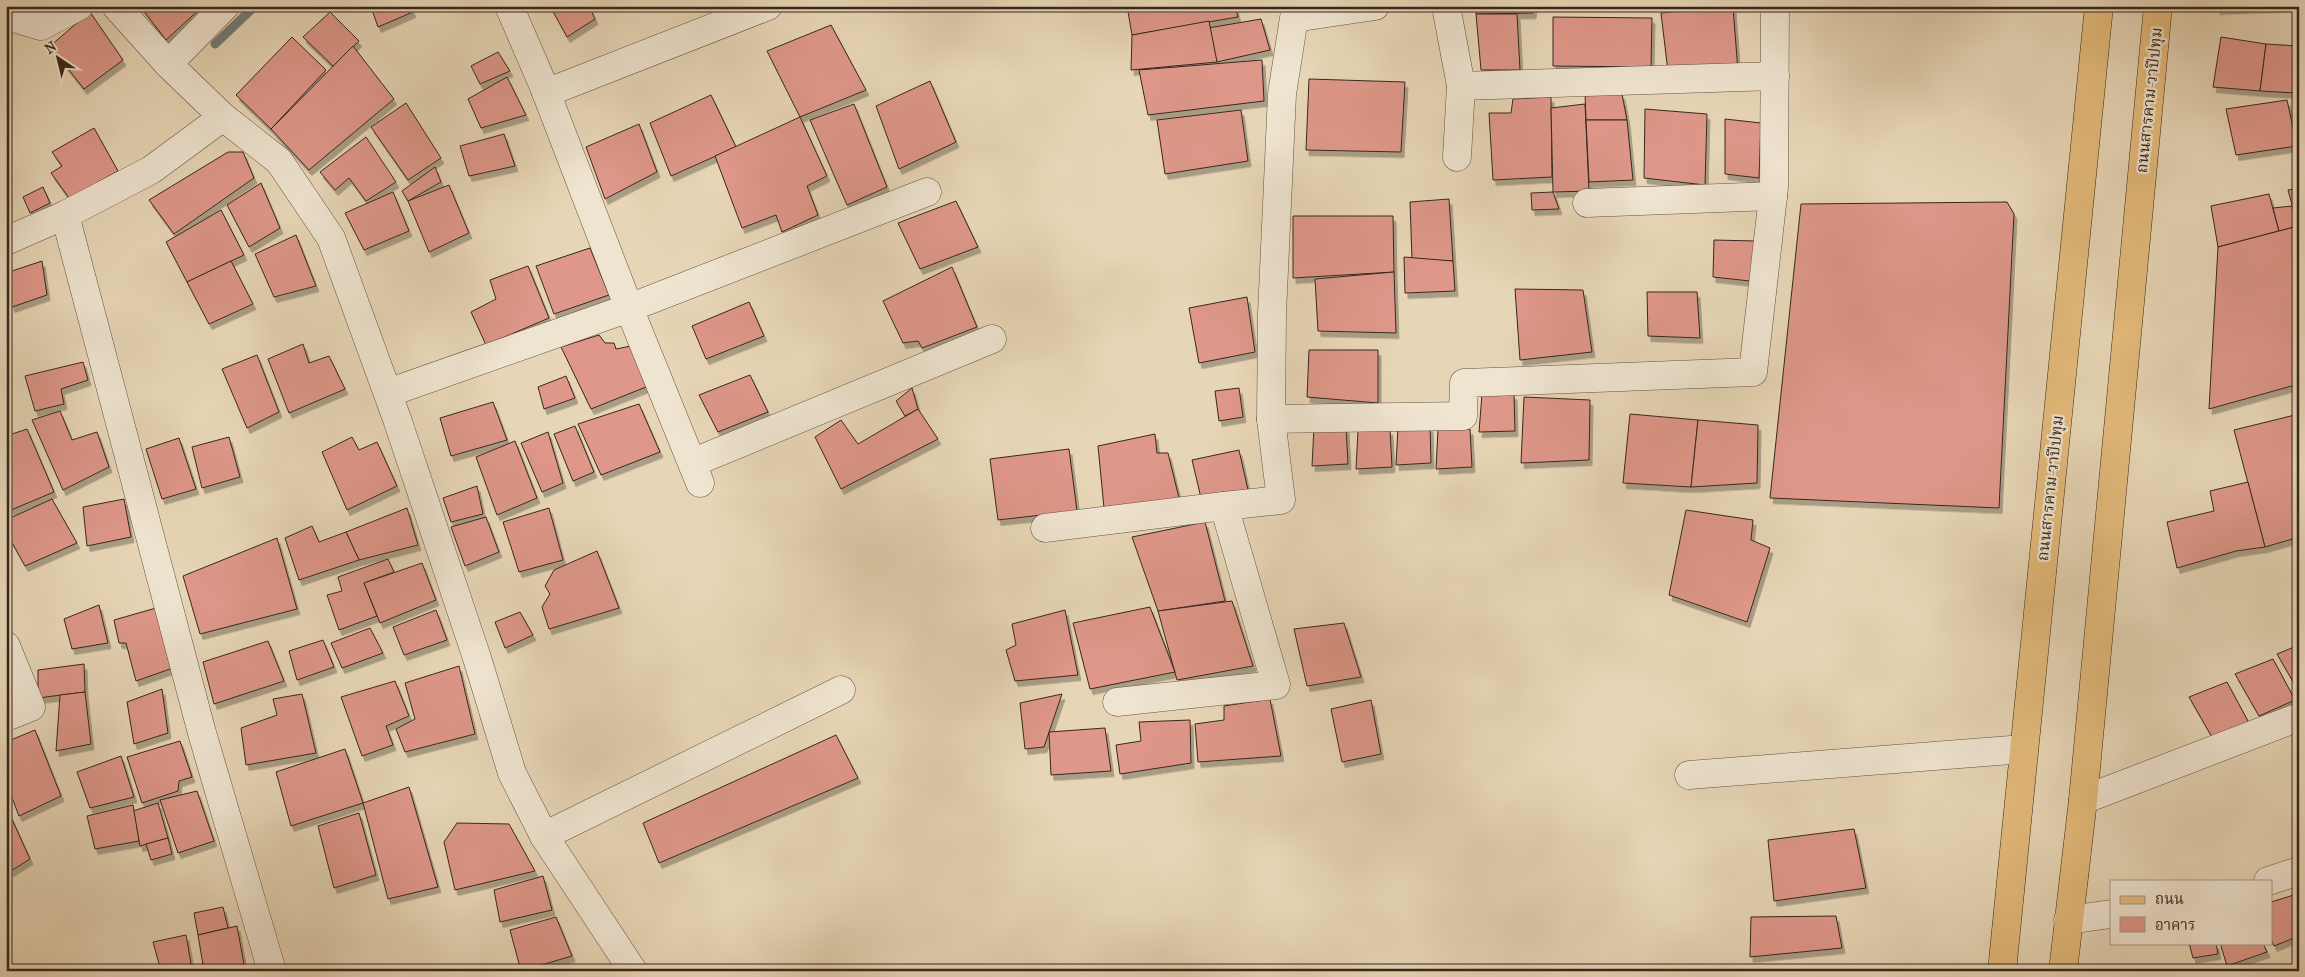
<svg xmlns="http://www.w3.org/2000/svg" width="2305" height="977" font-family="'IM FELL French Canon','Noto Serif Thai',serif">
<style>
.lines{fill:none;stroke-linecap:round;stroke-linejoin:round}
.stream{stroke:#727d7a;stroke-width:9}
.building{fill:#de9789;stroke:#37261e;filter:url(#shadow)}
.minor-casing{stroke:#635244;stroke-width:29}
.major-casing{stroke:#37261e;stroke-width:29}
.minor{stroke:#efe4d0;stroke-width:28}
.major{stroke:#e4bb7b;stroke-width:28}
.labels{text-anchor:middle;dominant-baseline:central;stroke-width:4.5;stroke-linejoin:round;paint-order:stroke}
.street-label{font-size:16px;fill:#37261e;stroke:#efe4d0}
</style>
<defs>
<filter id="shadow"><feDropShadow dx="3" dy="5.5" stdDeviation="0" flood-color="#0004"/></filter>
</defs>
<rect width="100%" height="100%" fill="#e7d6b6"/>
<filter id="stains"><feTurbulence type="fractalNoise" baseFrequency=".004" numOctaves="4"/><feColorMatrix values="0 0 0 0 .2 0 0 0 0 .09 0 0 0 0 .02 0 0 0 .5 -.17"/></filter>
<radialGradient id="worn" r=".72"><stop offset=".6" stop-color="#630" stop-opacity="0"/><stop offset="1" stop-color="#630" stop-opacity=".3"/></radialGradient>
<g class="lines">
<polyline class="stream" points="215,44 255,6"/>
</g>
<g class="building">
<polygon points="140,6 203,6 166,40"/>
<polygon points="381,6 410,6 413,12 378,27 372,10"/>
<polygon points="550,6 589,6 595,19 567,37"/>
<polygon points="1127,6 1235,6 1238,17 1132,35"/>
<polygon points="1489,6 1534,6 1533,13 1476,14 1477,7"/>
<polygon points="2217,6 2298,6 2217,9"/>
<polygon points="1733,7 1738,71 1669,80 1661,13"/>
<polygon points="90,12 123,60 84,89 50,46"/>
<polygon points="330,12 359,41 333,66 303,37"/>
<polygon points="1476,14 1517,14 1520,70 1481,70"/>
<polygon points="1553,17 1652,18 1651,67 1553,66"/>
<polygon points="1261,19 1270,50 1217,62 1208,28"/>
<polygon points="1209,21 1217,62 1131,70 1132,35"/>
<polygon points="831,25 866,90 800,117 767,51"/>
<polygon points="292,37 326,70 271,129 236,95"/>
<polygon points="2221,37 2266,44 2260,91 2213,87"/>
<polygon points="2266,44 2299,46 2296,93 2260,91"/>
<polygon points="353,46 394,99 309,170 271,129"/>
<polygon points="498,52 510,71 480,84 471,66"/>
<polygon points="1262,60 1264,101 1148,115 1139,70"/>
<polygon points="507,77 526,115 481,128 468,99"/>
<polygon points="1309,79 1405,82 1401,152 1306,150"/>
<polygon points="930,81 956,142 899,169 876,106"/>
<polygon points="1585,93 1622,94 1627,120 1586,120"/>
<polygon points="711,95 736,147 671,176 650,123"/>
<polygon points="1551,97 1552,177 1493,180 1489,113 1511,113 1513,99"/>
<polygon points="2287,100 2297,146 2236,155 2226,109"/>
<polygon points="406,103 441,158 408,180 371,127"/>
<polygon points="854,104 887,187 847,205 810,120"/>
<polygon points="1585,104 1589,191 1553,192 1551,108"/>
<polygon points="1645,109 1707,114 1705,185 1644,178"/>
<polygon points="1241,110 1248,161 1165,174 1157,120"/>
<polygon points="800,117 827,176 807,186 818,215 782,232 776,215 742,228 715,156"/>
<polygon points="1725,119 1761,123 1759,178 1725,174"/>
<polygon points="1586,120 1627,120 1633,180 1589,182"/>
<polygon points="639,124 657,172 605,199 586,147"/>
<polygon points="94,128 118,171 69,198 51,173 62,166 52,152"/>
<polygon points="504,134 515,166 469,176 460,146"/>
<polygon points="366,137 396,182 366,201 349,178 335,190 320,172"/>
<polygon points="228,152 243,152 254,178 174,234 149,200"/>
<polygon points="435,167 441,182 408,201 402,191"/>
<polygon points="261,183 280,228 249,247 227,205"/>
<polygon points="449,185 469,233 429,252 408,201"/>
<polygon points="43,187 50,203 30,213 23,197"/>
<polygon points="2299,188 2299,226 2298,226 2288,190"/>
<polygon points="393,192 409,231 364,250 345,213"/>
<polygon points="1553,192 1559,209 1532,210 1531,193"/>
<polygon points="2269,194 2279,231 2218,247 2211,206"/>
<polygon points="1449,199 1453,261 1412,259 1410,202"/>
<polygon points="956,201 978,247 920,269 898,223"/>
<polygon points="2007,202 2014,214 1999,508 1770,498 1801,204"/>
<polygon points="2292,206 2298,226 2279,231 2273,208"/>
<polygon points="221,210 244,255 187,282 166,242"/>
<polygon points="1293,216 1393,216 1394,272 1293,278"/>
<polygon points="2298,226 2299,384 2209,409 2218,247"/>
<polygon points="296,235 316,286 274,297 255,254"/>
<polygon points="1714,240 1756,241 1750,281 1713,277"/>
<polygon points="590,248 609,295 554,314 536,266"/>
<polygon points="1404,257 1453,261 1455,291 1405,293"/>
<polygon points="42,261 47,295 12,307 6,289 6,273"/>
<polygon points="231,261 253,304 209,324 187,282"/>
<polygon points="528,266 549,318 486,345 471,312 496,299 490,280"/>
<polygon points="952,267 977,327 922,348 918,341 903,343 883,301"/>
<polygon points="1394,272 1396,333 1318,331 1315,279"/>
<polygon points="1515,289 1583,290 1592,352 1520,360"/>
<polygon points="1647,292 1697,292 1700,338 1648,336"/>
<polygon points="1247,297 1255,352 1199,363 1189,308"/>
<polygon points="749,302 764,336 706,359 692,326"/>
<polygon points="599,335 605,343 614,343 616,349 631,346 646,387 591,409 561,347"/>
<polygon points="303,344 309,363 329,356 345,389 289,413 268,359"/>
<polygon points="1309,350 1378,350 1378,403 1307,397"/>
<polygon points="257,355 279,412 247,428 222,369"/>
<polygon points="83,362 88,380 61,389 64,404 35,411 25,376"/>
<polygon points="750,375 768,412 718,432 699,395"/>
<polygon points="566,376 575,398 544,409 538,387"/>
<polygon points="912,388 918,409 905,416 896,401"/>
<polygon points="1239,388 1243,417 1219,421 1215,391"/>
<polygon points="1482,394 1514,394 1515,431 1479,432"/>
<polygon points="1524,397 1590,400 1589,460 1521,463"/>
<polygon points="493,402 507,440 451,456 440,418"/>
<polygon points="639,404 660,452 601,475 578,424"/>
<polygon points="918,409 938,439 841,489 815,437 841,420 858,444"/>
<polygon points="60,411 72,440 97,432 109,467 63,490 32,420"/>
<polygon points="1630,414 1698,420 1691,487 1623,483"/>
<polygon points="2299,414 2299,537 2265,547 2234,430"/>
<polygon points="1698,420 1758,425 1757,483 1691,487"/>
<polygon points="575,426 594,472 573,481 554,434"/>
<polygon points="1430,426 1431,463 1396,465 1398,427"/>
<polygon points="1314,427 1346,427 1348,464 1312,466"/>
<polygon points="27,429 54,492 11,510 6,499 6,436"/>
<polygon points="1470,429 1472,467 1436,469 1438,430"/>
<polygon points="1390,430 1392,467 1356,469 1358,431"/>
<polygon points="548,432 563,483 542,492 521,443"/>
<polygon points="1155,434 1157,453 1168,453 1179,498 1104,508 1098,446"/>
<polygon points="229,437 240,477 202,488 192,447"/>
<polygon points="352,437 359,450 377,442 397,486 347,510 322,452"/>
<polygon points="179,438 196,489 162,499 146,449"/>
<polygon points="515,441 537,498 497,515 476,457"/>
<polygon points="1069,449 1077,511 998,520 990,459"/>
<polygon points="1239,450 1248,490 1201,498 1192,460"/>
<polygon points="2248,482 2265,547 2236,551 2177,568 2167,522 2214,511 2210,491"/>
<polygon points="477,486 483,514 451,522 443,498"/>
<polygon points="52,499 77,543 25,566 6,532 6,520"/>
<polygon points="124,499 131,537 87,546 83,507"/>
<polygon points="407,508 418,545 359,560 346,532"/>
<polygon points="549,508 563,560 519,572 503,522"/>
<polygon points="1686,510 1753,520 1751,540 1770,548 1747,622 1669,595"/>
<polygon points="486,517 499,552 465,566 451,527"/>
<polygon points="1205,522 1225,601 1158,611 1132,537"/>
<polygon points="312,526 319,542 346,532 359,560 299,580 285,538"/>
<polygon points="277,538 297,609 200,634 183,576"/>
<polygon points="597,551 619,608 549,629 542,607 550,594 545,586 554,570"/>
<polygon points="388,559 394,572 364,583 377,616 339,630 327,595 342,591 338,577"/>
<polygon points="422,563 436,600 380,623 364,583"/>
<polygon points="1232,601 1253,666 1177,680 1158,611"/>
<polygon points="99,605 108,643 72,649 64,619"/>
<polygon points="1150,607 1175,672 1090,689 1073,623"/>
<polygon points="156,608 173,668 136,681 126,643 119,643 114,620"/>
<polygon points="436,610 447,640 404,655 393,627"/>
<polygon points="1065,610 1078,675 1015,681 1006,650 1016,645 1012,624"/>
<polygon points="520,612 533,635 505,648 495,622"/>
<polygon points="1344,623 1361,677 1307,686 1294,629"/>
<polygon points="370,628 383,653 342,668 331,643"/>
<polygon points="323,640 334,667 297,680 289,651"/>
<polygon points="268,641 284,681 214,704 203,662"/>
<polygon points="2299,645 2299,692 2277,654"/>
<polygon points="2273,659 2295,700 2259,716 2235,674"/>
<polygon points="84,664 85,692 38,698 38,670"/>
<polygon points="459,666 475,734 405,752 396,729 415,719 405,683"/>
<polygon points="395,681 409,716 386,726 393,745 362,756 341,697"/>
<polygon points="2227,682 2249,723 2213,739 2189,697"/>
<polygon points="162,689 168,733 134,744 127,702"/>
<polygon points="85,692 91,744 56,751 60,695"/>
<polygon points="302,694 316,753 246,765 241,728 277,715 273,699"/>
<polygon points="1062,694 1044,747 1025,749 1020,703"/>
<polygon points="1270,699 1281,756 1198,762 1195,724 1224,720 1224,706"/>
<polygon points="1371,700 1381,754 1342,762 1331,709"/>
<polygon points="1190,720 1191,763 1120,774 1116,745 1141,741 1139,722"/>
<polygon points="1105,728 1111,771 1051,775 1049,732"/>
<polygon points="35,730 61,796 19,816 6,782 6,742"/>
<polygon points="836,735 858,778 659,863 643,823"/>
<polygon points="180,741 192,777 179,781 178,791 142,803 127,757"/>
<polygon points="345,749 363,803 291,826 276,772"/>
<polygon points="121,756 134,797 90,808 77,772"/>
<polygon points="409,787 438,887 388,899 363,803"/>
<polygon points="197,791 214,841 178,853 160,800"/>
<polygon points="158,803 168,838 140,846 133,811"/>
<polygon points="133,805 139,841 95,849 87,816"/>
<polygon points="6,806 30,859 6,874"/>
<polygon points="359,813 376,875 334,888 318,826"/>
<polygon points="457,823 509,824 535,871 455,890 444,842"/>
<polygon points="1854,829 1866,888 1774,901 1768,840"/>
<polygon points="168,838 172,854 151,860 146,844"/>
<polygon points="543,876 552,910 500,922 494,890"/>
<polygon points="2297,894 2299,936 2274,946 2271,939 2271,902"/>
<polygon points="223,907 228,928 198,935 194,913"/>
<polygon points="1836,916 1842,948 1750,957 1751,917"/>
<polygon points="556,917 572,956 521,971 510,930"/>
<polygon points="237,926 244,964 219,971 204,971 198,935"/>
<polygon points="186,935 192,969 161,971 153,942"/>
<polygon points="2189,943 2216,943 2218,954 2193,958"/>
<polygon points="2220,943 2263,943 2267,952 2227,966"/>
<polygon points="587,965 588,971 564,971"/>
</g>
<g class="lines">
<defs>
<g id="minor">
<polyline points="116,6 168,64 223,117 279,161 331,238 397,419 477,658 512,773 544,836 633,971"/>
<polyline points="509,6 544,87 629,308 700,483"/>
<polyline points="1446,6 1461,86 1457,157"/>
<polyline points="6,12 14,18 41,26 79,6"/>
<polyline points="168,64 225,6"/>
<polyline points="1461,86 1775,76"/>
<polyline points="546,93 768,6"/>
<polyline points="1587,203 1773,196"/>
<polyline points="65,215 202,733 272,971"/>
<polyline points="6,241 65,215 151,170 223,117"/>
<polyline points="388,393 629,308 927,192"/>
<polyline points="1271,419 1463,416 1464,383 1753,372 1774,187 1775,6"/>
<polyline points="692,463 992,339"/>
<polyline points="1045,528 1224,506"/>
<polyline points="6,646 31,707 6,717"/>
<polyline points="1117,702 1276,685 1224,506 1281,500 1271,419 1272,314 1282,94 1294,18 1375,6"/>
<polyline points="1689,775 2024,749"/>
<polyline points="2083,800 2299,717"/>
<polyline points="544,836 841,690"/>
<polyline points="2268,881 2299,871"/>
<polyline points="2068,920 2111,914"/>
</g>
<g id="major">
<polyline points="2002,971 2099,6"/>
<polyline points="2063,971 2083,800 2158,6"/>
</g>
</defs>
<use href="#minor" class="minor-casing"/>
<use href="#major" class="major-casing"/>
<use href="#minor" class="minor"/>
<use href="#major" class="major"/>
</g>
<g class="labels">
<g class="street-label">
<text transform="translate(2149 100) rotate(-84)">ถนนสารคาม-วาปีปทุม</text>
<text transform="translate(2050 488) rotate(-84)">ถนนสารคาม-วาปีปทุม</text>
</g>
</g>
<rect width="2305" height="977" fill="none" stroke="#e7d6b6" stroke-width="25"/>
<rect x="8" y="8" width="2290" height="962" fill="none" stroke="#37261e" stroke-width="2.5"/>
<rect x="12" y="12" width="2280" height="952" fill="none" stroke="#37261e"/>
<rect x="2110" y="880" width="162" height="65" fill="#efe4d0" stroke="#a59889"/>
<rect x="2120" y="896" width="25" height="8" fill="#e4bb7b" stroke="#a59889"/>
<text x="2155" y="904" font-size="15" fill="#37261e">ถนน</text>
<rect x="2120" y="917" width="25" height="15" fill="#de9789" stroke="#a59889"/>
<text x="2155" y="930" font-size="15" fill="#37261e">อาคาร</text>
<g transform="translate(58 58) rotate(325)" stroke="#efe4d0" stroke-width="4" paint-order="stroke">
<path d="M0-4L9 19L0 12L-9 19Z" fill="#37261e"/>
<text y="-8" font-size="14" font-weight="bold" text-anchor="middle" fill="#37261e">N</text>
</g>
<rect width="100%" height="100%" filter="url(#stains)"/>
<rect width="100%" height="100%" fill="url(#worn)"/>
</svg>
